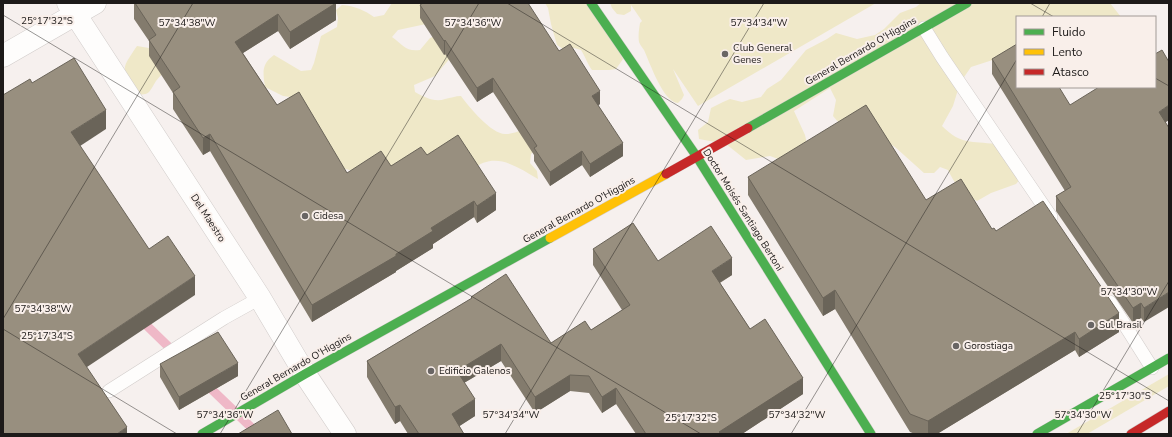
<svg xmlns="http://www.w3.org/2000/svg" width="1172" height="437" font-family="'Nunito Sans',sans-serif">
<style>
.green{fill:#efe8c8}
.lines{fill:none;stroke-linecap:round;stroke-linejoin:round}
.stream{stroke:#efb8c7;stroke-width:9}
.lane-casing{stroke:#d1ccca;stroke-width:14}
.street-casing{stroke:#d1ccca;stroke-width:23}
.fast-casing{stroke:#d1ccca;stroke-width:10}
.slow-casing{stroke:#d1ccca;stroke-width:10}
.jam-casing{stroke:#d1ccca;stroke-width:10}
.lane{stroke:#fefdfc;stroke-width:13}
.street{stroke:#fefdfc;stroke-width:22}
.fast{stroke:#4caf50;stroke-width:9}
.slow{stroke:#ffc107;stroke-width:9}
.jam{stroke:#c62828;stroke-width:9}
.wall{fill:#837b6d}
.shaded-wall{fill:#6a6459}
.building{fill:#988f7f;stroke:#6a6459}
.ticks{fill:none;stroke:#1d1a19;stroke-width:1;stroke-opacity:0.45}
.poi-dot{fill:#696564;stroke:#f9efea;stroke-width:1.5}
.labels{text-anchor:middle;dominant-baseline:central;stroke-width:4;stroke-linejoin:round;paint-order:stroke}
.poi-label{font-size:10px;fill:#1d1a19;stroke:#f9efea;text-anchor:start}
.street-label{font-size:10px;fill:#1d1a19;stroke:#f9efea}
.ticks-label{font-size:10px;text-anchor:middle;fill:#1d1a19;stroke:#f9efea;stroke-width:4;stroke-linejoin:round;paint-order:stroke}
</style>
<rect width="100%" height="100%" fill="#f6f0ee"/>
<g class="green">
<path d="M392,3H439L426,24L398,30L392,37C403,45 406,52 420,50L430,38L438,35L452,56L435,76L414,85L415,92C424,97 435,103 445,99C451,98 455,96 461,96C469,107 492,135 506,134C511,134 517,132 522,130L537,148L531,154L530,163L537,171L538,179C517,167 495,150 472,170L361,173L338,167L298,98L283,96L265,87C263,73 261,64 274,55L301,71L311,70L314,63L321,36L337,27L338,18L336,10L342,5C355,6 364,10 374,17L384,15Z"/>
<path d="M545,3H595L623,59L616,69L609,70H592C587,63 585,56 581,50L574,48L563,49L557,45L551,24L548,8Z"/>
<path d="M610,3H876L698,106L673,69L684,95L682,99L678,103C663,102 650,63 644,50C642,47 640,45 639,42C638,36 639,29 640,23L642,21L631,5V11L624,15L617,14L612,8Z"/>
<path d="M921,3H1110L1121,17H1017V48L1005,56L971,67L960,83L953,106L942,126C961,145 971,141 996,144L1022,177L1016,184L991,193L977,201C962,193 955,185 948,170L940,167L934,173H924L895,147L885,141L839,123L833,116L836,100L830,88L794,111L805,135L807,144L778,159L770,156L746,160L726,144L699,139L698,130L708,122L711,108L723,102L730,99L742,102L761,97L767,89L781,80L806,50L827,39L836,33L857,39L875,35L884,29L900,13L916,7Z"/>
<path d="M137,46L149,48L165,57L167,68C163,73 159,77 156,81C149,92 150,96 135,94C122,67 120,71 137,46Z"/>
<polygon points="1169,374 1169,386 1087,434 1066,434"/>
</g>
<g class="lines">
<g class="stream">
<polyline points="140,319 177,355"/>
<polyline points="204,382 258,434"/>
</g>
<defs>
<g id="lane">
<polyline points="924,28 942,57 1051,217"/>
<polyline points="1110,302 1128,330 1152,368"/>
<polyline points="109,391 224,318 260,298"/>
</g>
<g id="street">
<polyline points="68,3 260,298 305,374 345,434"/>
<polyline points="3,56 95,3"/>
</g>
<g id="fast">
<polyline points="591,3 697,157 871,434"/>
<polyline points="748,128 967,3"/>
<polyline points="202,434 305,374 550,238"/>
<polyline points="1037,434 1169,358"/>
</g>
<polyline id="slow" points="550,238 666,174"/>
<g id="jam">
<polyline points="666,174 748,128"/>
<polyline points="1131,434 1169,411"/>
</g>
</defs>
<use href="#lane" class="lane-casing"/>
<use href="#street" class="street-casing"/>
<use href="#fast" class="fast-casing"/>
<use href="#slow" class="slow-casing"/>
<use href="#jam" class="jam-casing"/>
<use href="#lane" class="lane"/>
<use href="#street" class="street"/>
<use href="#fast" class="fast"/>
<use href="#slow" class="slow"/>
<use href="#jam" class="jam"/>
</g>
<g class="wall">
<polygon points="134,3 336,3 336,20 290,49 278,31 243,53 277,105 347,173 391,166 427,155 496,210 477,223 474,217 433,244 433,248 396,271 396,272 312,322 210,151 203,155 173,109 173,93 149,56 149,41 134,19"/>
<polygon points="420,5 559,51 600,104 598,105 623,156 590,177 582,165 550,186 534,161 534,155 493,92 477,102 445,54 444,55 420,18"/>
<polygon points="992,59 1070,105 1165,122 1144,322 1141,318 1133,323 1056,211 1056,196 1065,191 992,74"/>
<polygon points="748,177 926,200 996,231 1119,332 1079,357 1075,350 937,434 915,434 910,432 835,309 823,316 748,195"/>
<polygon points="593,249 732,275 720,283 750,329 803,394 742,434 636,434 616,404 602,413 589,393 570,391 535,413 501,361 464,383 475,416 459,426 464,434 408,434 400,421 395,424 367,377 367,361 471,299 471,297 551,343 591,330 622,310 593,265"/>
<polygon points="160,364 238,376 179,410 160,377"/>
</g>
<g class="shaded-wall">
<polygon points="336,3 336,20 290,49 290,32"/>
<polygon points="278,14 278,31 235,58 235,42"/>
<polygon points="445,40 445,54 444,55 444,41"/>
<polygon points="493,78 493,92 477,102 477,88"/>
<polygon points="600,91 600,104 592,110 592,96"/>
<polygon points="1169,105 1169,120 1159,127 1159,112"/>
<polygon points="106,110 106,129 71,152 71,132"/>
<polygon points="210,134 210,151 203,155 203,138"/>
<polygon points="623,143 623,156 590,177 590,164"/>
<polygon points="582,151 582,165 550,186 550,172"/>
<polygon points="496,193 496,210 477,223 477,206"/>
<polygon points="474,201 474,217 433,244 433,248 396,271 396,272 312,322 312,305 396,254 431,228"/>
<polygon points="732,258 732,275 712,287 712,271"/>
<polygon points="195,276 195,295 78,373 78,354"/>
<polygon points="835,290 835,309 823,316 823,298"/>
<polygon points="1169,292 1169,307 1144,322 1144,308"/>
<polygon points="1141,303 1141,318 1133,323 1133,308"/>
<polygon points="1119,313 1119,332 1079,357 1079,339"/>
<polygon points="1075,332 1075,350 937,434 928,434 928,421"/>
<polygon points="501,344 501,361 457,387 457,371"/>
<polygon points="238,363 238,376 179,410 179,397"/>
<polygon points="570,375 570,391 535,413 535,397"/>
<polygon points="803,378 803,394 742,434 719,434 719,432"/>
<polygon points="616,388 616,404 602,413 602,397"/>
<polygon points="475,399 475,416 452,431 452,414"/>
<polygon points="400,405 400,421 395,424 395,407"/>
<polygon points="127,427 127,434 117,434"/>
</g>
<g class="building">
<polygon points="135,3 336,3 290,32 278,14 235,42 277,105 299,92 347,173 381,151 391,166 421,147 427,155 458,135 496,193 477,206 474,201 431,228 433,231 396,254 396,256 312,305 210,134 203,138 173,92 180,87 149,40 156,35"/>
<polygon points="423,3 528,3 559,51 570,44 600,91 592,96 623,143 590,164 582,151 550,172 534,148 537,146 493,78 477,88 445,40 444,41 420,5"/>
<polygon points="1017,44 1017,87 1059,87 1070,105 1099,87 1155,87 1155,54 1162,50 1169,62 1169,105 1159,112 1169,128 1169,292 1144,308 1141,303 1133,308 1056,196 1071,187 992,59"/>
<polygon points="74,58 106,110 71,132 149,249 168,236 195,276 78,354 127,427 117,434 3,434 3,95 30,79 32,83"/>
<polygon points="866,105 926,200 961,179 992,229 994,228 996,231 1043,201 1119,313 1079,339 1075,332 928,421 910,414 835,290 823,298 748,177"/>
<polygon points="633,223 658,261 711,226 732,258 712,271 750,329 765,319 803,378 719,432 721,434 646,434 616,388 602,397 589,376 570,375 535,397 501,344 457,371 475,399 452,414 464,434 419,434 400,405 395,407 367,361 472,298 471,297 506,274 551,343 585,321 591,330 630,305 593,249"/>
<polygon points="218,332 238,363 179,397 160,364"/>
<polygon points="278,410 292,434 238,434"/>
</g>
<path class="ticks" d="M507,3L1169,401M1030,3L1054,17M3,15L701,434M1042,17L1050,3M1155,78L1169,86M3,319L193,3M3,329L177,434M220,434L479,3M505,434L764,3M791,434L1017,59M1077,434L1169,281"/>
<g class="poi-dot">
<circle cx="725" cy="54" r="4"/>
<circle cx="305" cy="216" r="4"/>
<circle cx="1091" cy="325" r="4"/>
<circle cx="956" cy="346" r="4"/>
<circle cx="431" cy="371" r="4"/>
</g>
<g class="labels">
<g class="poi-label">
<text x="733" y="48">Club General<tspan x="733" dy="12">Genes</tspan></text>
<text x="313" y="216">Cidesa</text>
<text x="1099" y="325">Sul Brasil</text>
<text x="964" y="346">Gorostiaga</text>
<text x="439" y="371">Edificio Galenos</text>
</g>
<g class="street-label">
<text transform="translate(861 51) rotate(-30)">General Bernardo O'Higgins</text>
<text transform="translate(579 210) rotate(-29)">General Bernardo O'Higgins</text>
<text transform="translate(743 210) rotate(58)">Doctor Moisés Santiago Bertoni</text>
<text transform="translate(208 218) rotate(57)">Del Maestro</text>
<text transform="translate(296 367) rotate(-30)">General Bernardo O'Higgins</text>
</g>
</g>
<g class="ticks-label">
<text x="47" y="24">25°17'32"S</text>
<text x="187" y="26">57°34'38"W</text>
<text x="473" y="26">57°34'36"W</text>
<text x="759" y="26">57°34'34"W</text>
<text x="1129" y="295">57°34'30"W</text>
<text x="43" y="312">57°34'38"W</text>
<text x="47" y="339">25°17'34"S</text>
<text x="1125" y="399">25°17'30"S</text>
<text x="225" y="418">57°34'36"W</text>
<text x="511" y="418">57°34'34"W</text>
<text x="797" y="418">57°34'32"W</text>
<text x="1083" y="418">57°34'30"W</text>
<text x="691" y="421">25°17'32"S</text>
</g>
<rect width="1172" height="437" fill="none" stroke="#1d1a19" stroke-width="8"/>
<rect x="1016" y="16" width="140" height="72" fill="#f9efea" stroke="#a19a96"/>
<rect x="1024" y="29" width="20" height="6" fill="#4caf50" stroke="#a19a96"/>
<text x="1052" y="36" font-size="12" fill="#1d1a19">Fluido</text>
<rect x="1024" y="49" width="20" height="6" fill="#ffc107" stroke="#a19a96"/>
<text x="1052" y="56" font-size="12" fill="#1d1a19">Lento</text>
<rect x="1024" y="69" width="20" height="6" fill="#c62828" stroke="#a19a96"/>
<text x="1052" y="76" font-size="12" fill="#1d1a19">Atasco</text>
</svg>
